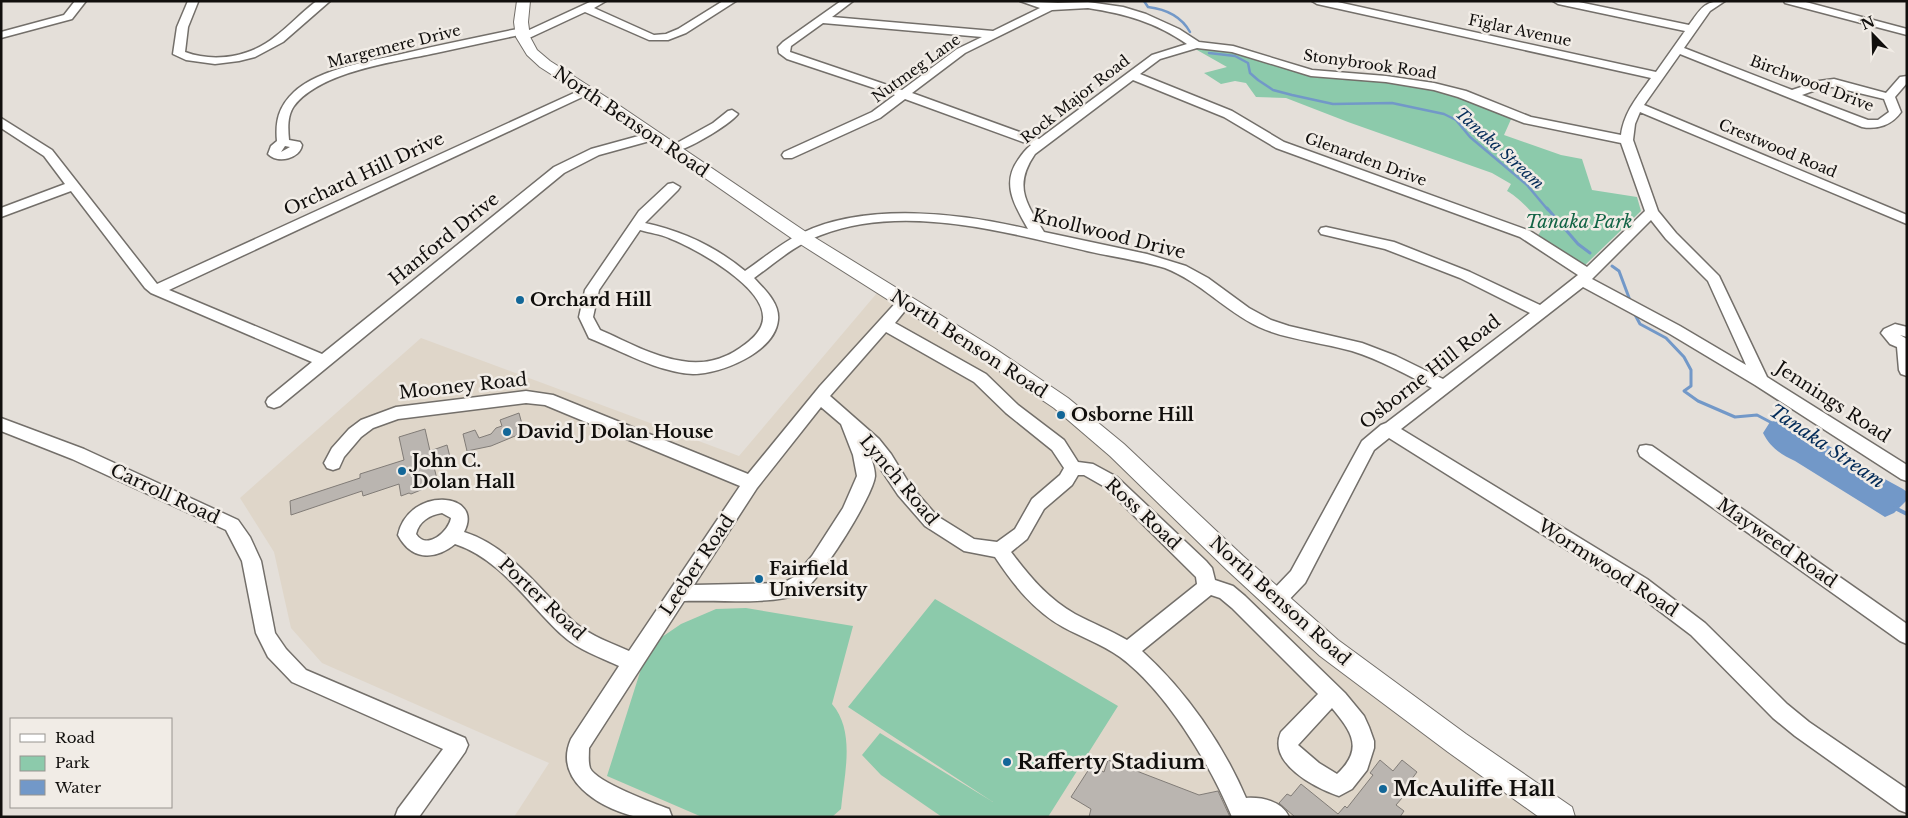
<svg xmlns="http://www.w3.org/2000/svg" width="1908" height="818" font-family="'Libre Baskerville',serif">
<style>
.built{fill:#dfd6c9}
.green{fill:#8ccaab}
.water{fill:#7298c8}
.lines{fill:none;stroke-linecap:round;stroke-linejoin:round}
.stream-far2{stroke:#7298c8;stroke-width:2.5}
.stream-far1{stroke:#7298c8;stroke-width:3}
.stream{stroke:#7298c8;stroke-width:4}
.building{fill:#bab5b0;stroke:#817c77}
.minor-casing{stroke:#736f6a;stroke-width:3}
.major-casing{stroke:#736f6a;stroke-width:2}
.minor{fill:#fff;fill-rule:evenodd}
.major{fill:#fff;fill-rule:evenodd}
.poi-dot{fill:#136798;stroke:#f1ece6;stroke-width:2}
.labels{text-anchor:middle;dominant-baseline:central;stroke-width:5;stroke-linejoin:round;paint-order:stroke}
.far-street-label{font-size:15px;fill:#110f0d;stroke:#f1ece6}
.far-water-label{font-size:16px;font-style:italic;fill:#032b58;stroke:#f1ece6}
.street-label{font-size:18px;fill:#110f0d;stroke:#f1ece6}
.park-label{font-size:18px;font-style:italic;fill:#126445;stroke:#f1ece6}
.poi-label{font-size:18px;font-weight:bold;fill:#110f0d;stroke:#f1ece6;text-anchor:start}
.water-label{font-size:19px;font-style:italic;fill:#032b58;stroke:#f1ece6}
.near-poi-label{font-size:21px;font-weight:bold;fill:#110f0d;stroke:#f1ece6;text-anchor:start}
</style>
<rect width="100%" height="100%" fill="#e4dfd9"/>
<polygon class="built" points="877,293 1070,418 1265,606 1438,744 1540,817 514,817 549,763 322,663 291,628 274,552 240,498 421,338 739,456"/>
<g class="green">
<path d="M1190,46L1231,50L1313,77L1389,80L1464,96L1512,117L1504,135L1561,155L1582,159L1592,190L1637,197L1641,211L1584,266L1537,237L1542,229C1540,218 1517,196 1507,191L1511,184L1492,173L1348,122L1286,98L1256,97L1246,83L1235,81L1221,84L1204,73L1227,67Z"/>
<polygon points="935,599 1118,706 1048,817 942,817 881,775 862,755 880,733 993,802 848,707"/>
<path d="M746,608L853,626L832,704C856,732 844,775 841,809L832,817H702L607,776L641,669L659,639L681,624L716,609Z"/>
</g>
<path class="water" d="M1779,420L1790,427V431L1814,448L1817,447L1810,434L1859,465L1903,489L1907,492V500L1894,513L1885,517L1795,461C1781,455 1770,447 1763,433L1770,422Z"/>
<g class="lines">
<g class="stream-far2">
<path d="M1144,1L1148,7C1165,9 1181,16 1190,32"/>
<polyline points="1209,53 1235,56 1248,63 1250,73 1258,80 1273,90 1292,95 1333,104 1392,103 1444,114 1456,120 1470,137 1527,185 1548,210"/>
</g>
<g class="stream-far1">
<polyline points="1547,208 1578,244 1590,253"/>
<polyline points="1612,266 1619,271 1631,303"/>
<polyline points="1633,311 1640,324 1666,338 1684,357 1691,370 1691,386 1684,391 1698,401 1735,417 1757,415 1772,423"/>
</g>
<polyline class="stream" points="1895,508 1907,514"/>
</g>
<g class="building">
<polygon points="519,413 522,424 517,426 520,434 491,446 467,451 463,434 475,430 479,438 491,434 496,428 502,426 500,420"/>
<polygon points="425,429 430,451 447,445 450,457 433,463 438,483 411,494 409,493 401,496 399,484 363,496 362,491 291,515 290,501 360,478 360,474 404,460 399,437"/>
<polygon points="1108,760 1199,795 1218,791 1230,817 1089,817 1091,809 1071,797 1091,766 1104,772"/>
<polygon points="1380,760 1393,771 1402,760 1417,772 1399,796 1402,798 1396,805 1404,811 1400,817 1295,817 1279,803 1287,794 1291,796 1301,784 1338,814 1345,806 1347,808 1373,775 1370,773"/>
</g>
<g class="lines">
<defs>
<g id="minor">
<polygon points="75,1 86,1 72,19 1,38 1,32 64,15"/>
<path d="M188,1L198,2L188,27L185,52C215,63 251,57 276,36C289,26 301,13 314,3L317,1H330L283,42L255,57L239,61L215,64L186,60L173,54L177,27Z"/>
<path d="M592,1H606L594,8L654,35L666,34L678,29L723,1H736L686,33L668,40H649L585,12L527,39H519L517,37L519,35C491,41 464,47 436,53C395,62 321,71 294,106C287,116 288,129 289,140L300,142L302,145C300,159 277,164 268,154L271,146L277,141C275,121 279,106 294,92C320,68 372,61 406,53C444,44 483,36 522,28L527,31ZM285,146L290,147L281,152Z"/>
<path d="M841,1H853L832,17L993,31L1040,8L1020,1L1058,3L1088,2L1123,7L1146,14L1179,29L1199,42L1233,46L1312,70L1386,76L1434,83L1466,91L1531,117L1621,135C1624,112 1638,96 1651,78L1317,4L1312,1H1333L1656,72L1685,31L1558,4L1553,1H1574L1689,25C1701,9 1703,1 1725,1L1710,11L1684,48L1792,90L1819,81L1834,79L1886,93L1900,77L1907,76V83L1895,97L1901,112C1892,125 1877,130 1862,127L1680,54L1644,105L1907,215V224L1640,112L1635,124L1633,140L1658,211L1676,233L1719,276L1767,377L1907,465V481L1901,479L1755,385L1670,334L1583,287L1401,429L1647,579L1705,623L1787,704L1809,722L1907,789V813L1899,810L1795,736L1773,718L1691,635L1633,591L1389,438L1374,450L1305,583L1283,606L1276,608L1269,606L1267,600L1269,594L1291,571L1362,441L1381,425L1386,423L1432,388C1406,374 1380,360 1352,351C1321,342 1288,340 1259,327C1225,311 1201,282 1165,268C1139,260 1113,257 1087,251C1004,232 904,203 821,235C796,244 775,263 754,278C764,289 780,303 778,320C775,352 721,374 693,374C657,372 622,351 589,338L579,317L585,290L639,211L668,184L673,183L680,187L678,190L645,223C682,231 715,246 745,271C764,258 781,243 802,233C866,202 961,213 1028,229C1015,206 1001,184 1018,160C1022,154 1026,149 1031,145L905,99L880,118L792,158H784L782,155L784,152L872,112L895,95L787,59L779,53L778,47L783,42ZM1088,8C1126,14 1155,22 1187,44L1152,55L1039,139L912,93L965,53L1052,10ZM823,23L982,37L957,49L902,90L790,52L791,46ZM1197,48L1232,52L1311,76L1386,82L1434,90L1458,97L1524,123L1621,143L1645,211L1587,267L1530,231L1284,142L1232,111L1140,74L1160,59ZM1133,80L1224,117L1276,148L1520,237L1578,275L1540,305L1470,272L1394,242L1326,227L1321,228L1319,231L1321,234L1385,249L1460,278L1530,313L1443,379L1396,356L1362,343L1289,326L1271,320L1249,308L1208,278L1186,266L1147,254L1044,232C1026,203 1013,186 1035,154ZM1824,87H1834L1884,99L1889,112L1878,120H1868L1802,95ZM1651,220L1666,239L1708,281L1746,365L1680,326L1592,279ZM640,230C650,233 660,234 669,238C695,248 766,287 763,319C762,332 749,342 740,348C723,360 702,365 682,361C653,357 626,341 600,330L593,317L599,290Z"/>
<polygon points="1784,1 1802,1 1907,29 1907,35 1785,3"/>
<polygon points="587,87 593,91 591,93 169,290 322,354 554,167 591,149 653,132 657,133 659,136 657,139 599,155 564,173 280,406 274,408 268,406 266,402 268,398 312,362 151,293 145,288 71,191 1,217 1,208 65,184 44,156 1,128 1,118 52,150 157,284"/>
<path d="M732,110L738,114C729,125 681,155 668,152L666,149L713,123L728,111Z"/>
<path d="M905,297L910,298L912,302L895,323L986,374L1018,405L1064,440L1078,462L1093,464L1117,477L1206,561L1212,568L1215,580L1233,586L1245,596L1345,693L1364,716L1369,727L1374,741V748L1367,770L1352,789L1339,796C1315,788 1267,763 1281,732L1318,694L1232,608L1220,598L1211,595L1142,651C1186,691 1223,744 1246,798C1262,797 1282,801 1289,817H1232C1210,764 1166,691 1120,657C1102,644 1081,637 1063,627C1033,610 1013,584 995,557L964,551L925,526L898,495L868,450C871,458 875,467 875,476C873,497 817,586 799,594C772,605 715,600 684,601L589,748C589,754 588,762 590,768C596,782 653,803 669,809L672,817C660,817 644,818 633,816C599,807 553,780 571,739L619,666C600,657 578,650 562,635C528,604 501,559 455,544C434,561 411,560 398,535C409,485 485,492 464,532C511,547 540,591 575,623C591,636 611,643 629,651L740,486L545,405L526,403L398,419L373,428L361,437L344,457L339,468L333,470L327,468L324,463L332,448L349,429L361,420L396,407L526,391L553,395L748,474L820,386L900,298ZM886,332L974,382L1006,413L1052,450L1064,468L1060,475L1032,499L1015,529L997,542L974,539L937,516L910,485L891,454L879,439L830,396ZM821,407L841,424L853,455L857,476L843,508L812,556L794,577L783,583L694,585L757,488ZM1078,475H1084L1105,487L1196,577L1197,584L1127,640C1110,630 1092,623 1075,614C1048,599 1029,576 1011,552L1027,539L1044,509L1072,485ZM442,513L451,518C449,531 427,551 416,534C419,521 430,515 442,513ZM1332,708C1352,732 1364,749 1337,774L1319,763L1298,745Z"/>
<polygon points="1895,324 1907,327 1907,337 1900,335 1907,339 1907,376 1901,374 1899,370 1897,347 1890,344 1881,333 1884,329"/>
<polygon points="1,418 84,449 238,520 250,537 261,561 275,633 286,649 306,670 465,738 468,745 465,752 419,817 395,817 398,809 443,749 292,682 268,657 256,633 242,561 226,530 72,459 1,431"/>
<polygon points="1646,445 1652,446 1907,624 1907,644 1900,641 1640,456 1638,451 1640,446"/>
</g>
<polygon id="major" points="517,1 530,1 528,22 530,37 537,50 550,61 620,106 809,234 994,348 1068,398 1124,444 1243,556 1338,640 1466,734 1572,807 1575,817 1539,817 1448,752 1320,656 1227,570 1110,456 1054,408 980,358 797,242 610,112 540,67 527,55 516,37 514,22"/>
</defs>
<use href="#minor" class="minor-casing"/>
<use href="#major" class="major-casing"/>
<use href="#minor" class="minor"/>
<use href="#major" class="major"/>
</g>
<g class="poi-dot">
<circle cx="520" cy="300" r="5"/>
<circle cx="1061" cy="415" r="5"/>
<circle cx="507" cy="432" r="5"/>
<circle cx="402" cy="471" r="5"/>
<circle cx="759" cy="579" r="5"/>
<circle cx="1007" cy="762" r="5"/>
<circle cx="1383" cy="789" r="5"/>
</g>
<g class="labels">
<g class="far-street-label">
<text transform="translate(1520 30) rotate(12)">Figlar Avenue</text>
<text transform="translate(394 46) rotate(-14)">Margemere Drive</text>
<text transform="translate(1370 64) rotate(8)">Stonybrook Road</text>
<text transform="translate(916 68) rotate(-36)">Nutmeg Lane</text>
<text transform="translate(1812 83) rotate(21)">Birchwood Drive</text>
<text transform="translate(1075 99) rotate(-38)">Rock Major Road</text>
<text transform="translate(1778 148) rotate(23)">Crestwood Road</text>
<text transform="translate(1366 159) rotate(20)">Glenarden Drive</text>
</g>
<g class="far-water-label">
<text transform="translate(1500 148) rotate(42)">Tanaka Stream</text>
</g>
<g class="street-label">
<text transform="translate(631 122) rotate(34)">North Benson Road</text>
<text transform="translate(364 174) rotate(-25)">Orchard Hill Drive</text>
<text transform="translate(1109 234) rotate(14)">Knollwood Drive</text>
<text transform="translate(444 239) rotate(-39)">Hanford Drive</text>
<text transform="translate(969 344) rotate(33)">North Benson Road</text>
<text transform="translate(1430 372) rotate(-38)">Osborne Hill Road</text>
<text transform="translate(463 386) rotate(-6)">Mooney Road</text>
<text transform="translate(1833 402) rotate(33)">Jennings Road</text>
<text transform="translate(899 480) rotate(50)">Lynch Road</text>
<text transform="translate(165 494) rotate(25)">Carroll Road</text>
<text transform="translate(1143 514) rotate(43)">Ross Road</text>
<text transform="translate(1777 543) rotate(35)">Mayweed Road</text>
<text transform="translate(697 565) rotate(-56)">Leeber Road</text>
<text transform="translate(1608 568) rotate(33)">Wormwood Road</text>
<text transform="translate(542 599) rotate(43)">Porter Road</text>
<text transform="translate(1280 601) rotate(42)">North Benson Road</text>
</g>
<g class="park-label">
<text x="1579" y="222">Tanaka Park</text>
</g>
<g class="poi-label">
<text x="530" y="300">Orchard Hill</text>
<text x="1071" y="415">Osborne Hill</text>
<text x="517" y="432">David J Dolan House</text>
<text x="412" y="461">John C.<tspan x="412" dy="21">Dolan Hall</tspan></text>
<text x="769" y="569">Fairfield<tspan x="769" dy="21">University</tspan></text>
</g>
<g class="water-label">
<text transform="translate(1827 446) rotate(34)">Tanaka Stream</text>
</g>
<g class="near-poi-label">
<text x="1017" y="762">Rafferty Stadium</text>
<text x="1393" y="789">McAuliffe Hall</text>
</g>
</g>
<rect width="1908" height="818" fill="none" stroke="#110f0d" stroke-width="5"/>
<rect x="10" y="718" width="162" height="90" fill="#f1ece6" stroke="#97948f"/>
<rect x="20" y="734" width="25" height="8" fill="#ffffff" stroke="#97948f"/>
<text x="55" y="743" font-size="15" fill="#110f0d">Road</text>
<rect x="20" y="756" width="25" height="15" fill="#8ccaab" stroke="#97948f"/>
<text x="55" y="768" font-size="15" fill="#110f0d">Park</text>
<rect x="20" y="780" width="25" height="15" fill="#7298c8" stroke="#97948f"/>
<text x="55" y="793" font-size="15" fill="#110f0d">Water</text>
<g transform="translate(1873 35) rotate(337)" stroke="#f1ece6" stroke-width="4" paint-order="stroke">
<path d="M0-4L9 19L0 12L-9 19Z" fill="#110f0d"/>
<text y="-8" font-size="14" font-weight="bold" text-anchor="middle" fill="#110f0d">N</text>
</g>
</svg>
